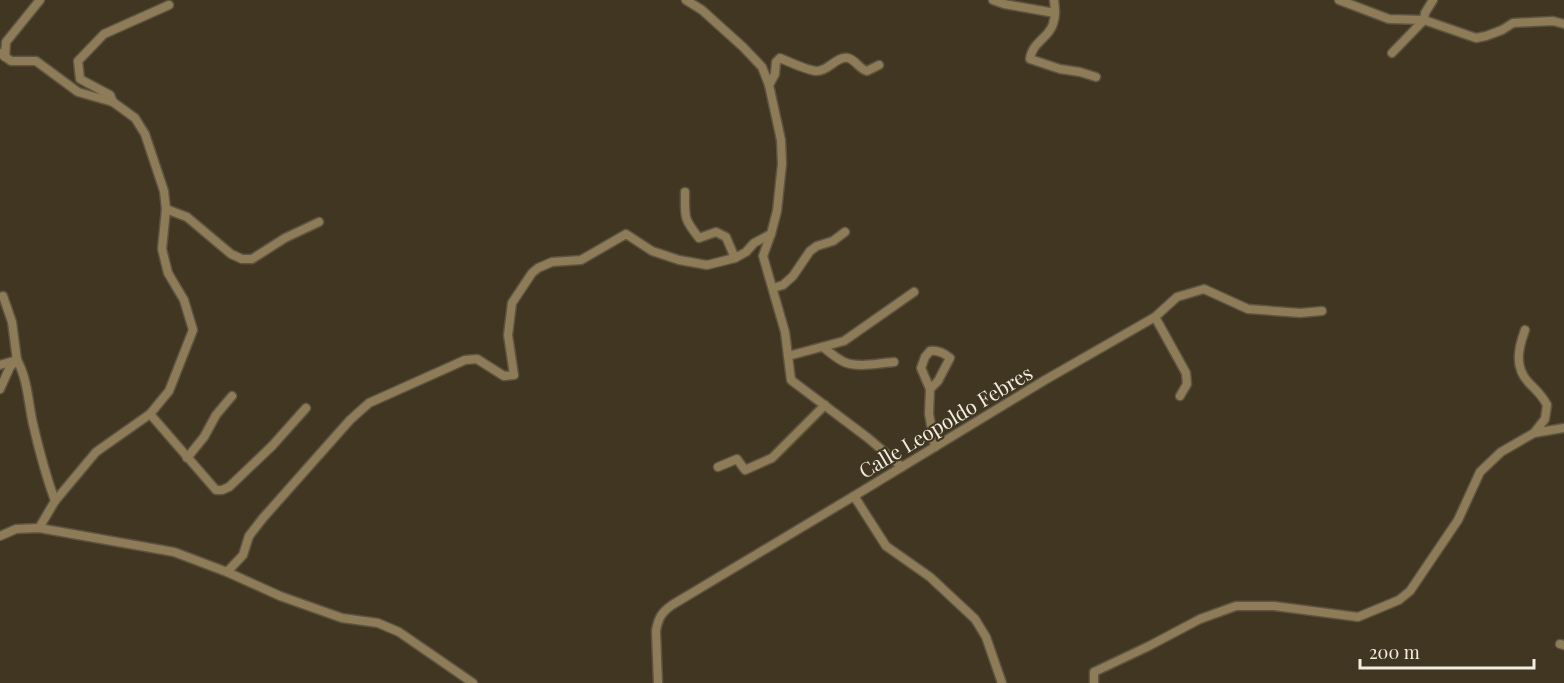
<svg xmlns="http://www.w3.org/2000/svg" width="1564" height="683" font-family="'Playfair Display',serif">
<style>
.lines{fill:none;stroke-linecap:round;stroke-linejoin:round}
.minor-casing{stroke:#5d5341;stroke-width:11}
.minor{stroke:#8e7b57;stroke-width:8}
.labels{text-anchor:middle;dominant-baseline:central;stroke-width:4.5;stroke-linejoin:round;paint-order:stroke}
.street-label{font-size:20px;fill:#f3ede1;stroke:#403622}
</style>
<rect width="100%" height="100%" fill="#403622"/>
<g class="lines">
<defs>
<g id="minor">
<polyline points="686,0 702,10 743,47 762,67 769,85 781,140 782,164 777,211 771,234 763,256 785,332 791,380 868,438 902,467"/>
<polyline points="993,0 1004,4 1055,13"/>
<path d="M1054,0C1055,8 1056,16 1053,24C1049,38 1032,42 1030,59L1060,69L1080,72L1096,77"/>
<polyline points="1339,0 1389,19 1424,20 1476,38 1486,36 1502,30 1513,23 1553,21 1564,24"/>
<polyline points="0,53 11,61 36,61 78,92 113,102 135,118 145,134 164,191 166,209 162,249 168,273 184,300 193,330 169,391 150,414 96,452 55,501 39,528"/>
<polyline points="1392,53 1424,20 1425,13 1433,0"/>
<polyline points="5,57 6,42 40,0"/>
<path d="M769,85L775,74L776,62L780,58C789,62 810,71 817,71C829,71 836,56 848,58C856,60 859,69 867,71L879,65"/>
<polyline points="113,102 110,95 80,79 78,61 104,34 169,5"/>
<path d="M685,192C685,217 683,218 699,238L716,232L726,237L735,258"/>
<polyline points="166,209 187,217 231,254 242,259 252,259 285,238 319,222"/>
<polyline points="773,288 783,285 793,276 810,251 817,246 833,241 845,232"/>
<polyline points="1155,317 1186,373 1187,384 1180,396"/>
<path d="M1525,330C1518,349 1514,367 1529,383C1537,391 1542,395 1547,405L1545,419L1534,433"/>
<path d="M823,347C829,352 836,358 844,362C858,368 879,363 894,362"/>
<polyline points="788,356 844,341 914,292"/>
<path d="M0,365L17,360C28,380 28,402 33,424C39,450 46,476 55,501"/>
<polyline points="0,389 10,367 17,360 12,322 3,296"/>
<path d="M930,389L938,381L950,358C944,353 938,350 930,351L925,357L921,368L930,389L929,414L935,447"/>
<polyline points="150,414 216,490 222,490 229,487 272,446 306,408"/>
<polyline points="187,458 204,437 216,415 232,396"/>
<polyline points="718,467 737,459 745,470 772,458 825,405"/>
<polyline points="854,496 886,546 930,577 975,619 986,637 1002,683"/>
<polyline points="0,536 16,529 39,528 174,552 227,572 280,596 342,618 378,623 399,632 473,683"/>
<polyline points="227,572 243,555 249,536 263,518 350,420 360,411 369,403 465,360 477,359 504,376 514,375 508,335 512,303 532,273 538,268 552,262 581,260 626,234 652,251 679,260 707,265 735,258 746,252 754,243 771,234"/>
<polyline points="1560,644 1564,645"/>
<path d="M658,683L656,631C658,618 662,612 672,605L854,496L1045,380L1155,317L1177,297L1204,289L1248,309L1300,313L1322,311"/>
<polyline points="1094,683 1094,672 1149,646 1200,619 1236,606 1274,606 1358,617 1399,600 1410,591 1458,520 1480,472 1501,452 1534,433 1564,428"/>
</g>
</defs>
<use href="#minor" class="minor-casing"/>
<use href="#minor" class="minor"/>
</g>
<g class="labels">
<g class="street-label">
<text transform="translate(945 421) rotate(-31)">Calle Leopoldo Febres</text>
</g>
</g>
<path d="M1360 659v9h174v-9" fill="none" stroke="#f3ede1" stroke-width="3"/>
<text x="1369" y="659" font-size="18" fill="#f3ede1" stroke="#403622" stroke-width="4.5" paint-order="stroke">200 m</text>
</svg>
